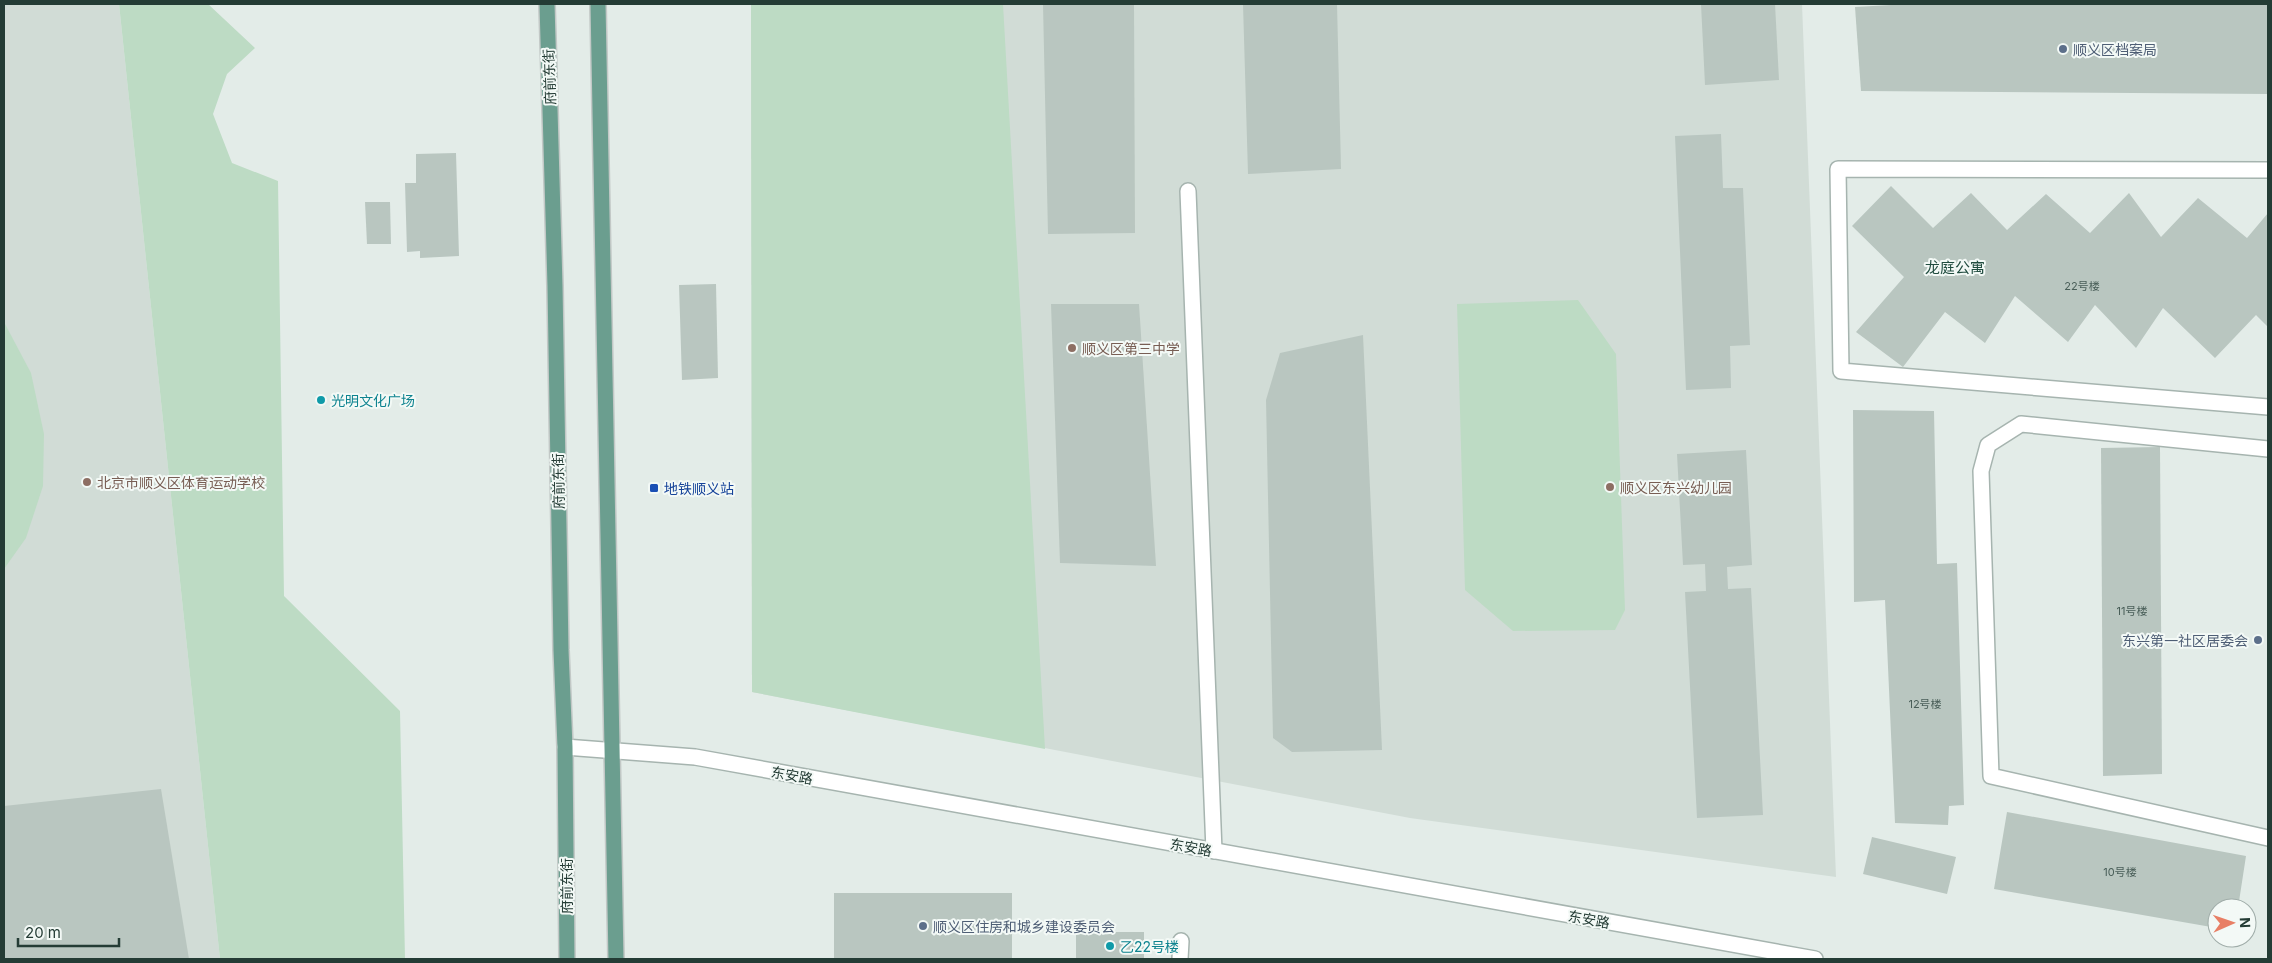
<svg xmlns="http://www.w3.org/2000/svg" width="2272" height="963" font-family="Inter,'Noto Sans SC',sans-serif">
<style>
.built{fill:#d1dcd6}
.green{fill:#bddbc4}
.building{fill:#b9c6c0}
.lines{fill:none;stroke-linecap:round;stroke-linejoin:round}
.minor-casing{stroke:#a6b4af;stroke-width:18}
.major-casing{stroke:#c2c8c6;stroke-width:18}
.minor{stroke:#fff;stroke-width:15}
.major{stroke:#6b9e8f;stroke-width:15}
.service-dot{fill:#5c6f8a;stroke:#f3f9f6;stroke-width:2}
.education-dot{fill:#8d6e63;stroke:#f3f9f6;stroke-width:2}
.culture-dot{fill:#0f9aa8;stroke:#f3f9f6;stroke-width:2}
.transit-dot{fill:#1a4fb4;stroke:#f3f9f6;stroke-width:2}
.labels{text-anchor:middle;dominant-baseline:central;stroke-width:4;stroke-linejoin:round;paint-order:stroke}
.number-label{font-size:11px;fill:#495e58}
.service-label{font-size:14px;fill:#4e5e75;stroke:#f3f9f6;text-anchor:start}
.street-label{font-size:14px;fill:#243c35;stroke:#f3f9f6}
.education-label{font-size:14px;fill:#785e54;stroke:#f3f9f6;text-anchor:start}
.culture-label{font-size:14px;fill:#0d838f;stroke:#f3f9f6;text-anchor:start}
.transit-label{font-size:14px;fill:#164399;stroke:#f3f9f6;text-anchor:start}
.neighbourhood-label{font-size:15px;fill:#214d40;stroke:#f3f9f6}
</style>
<rect width="100%" height="100%" fill="#e3ece8"/>
<g class="built">
<polygon points="4,4 119,4 220,959 4,959"/>
<polygon points="751,4 1802,4 1836,877 1410,818 752,692"/>
</g>
<g class="green">
<polygon points="119,4 208,4 255,48 227,74 213,114 232,163 278,181 284,596 400,711 405,959 220,959"/>
<polygon points="751,4 1003,4 1045,749 752,692"/>
<polygon points="1578,300 1616,354 1625,610 1615,630 1513,631 1465,590 1457,304"/>
<polygon points="4,322 31,373 44,434 43,486 26,538 4,569"/>
</g>
<g class="building">
<polygon points="1043,4 1134,4 1135,233 1048,234"/>
<polygon points="1243,4 1337,4 1341,169 1248,174"/>
<polygon points="1701,4 1775,4 1779,80 1705,85"/>
<polygon points="1909,4 2268,4 2268,94 1861,91 1855,7"/>
<polygon points="1721,134 1723,188 1743,188 1750,345 1730,346 1731,388 1686,390 1675,136"/>
<polygon points="456,153 459,256 420,258 420,251 407,252 405,183 416,183 416,154"/>
<polygon points="1891,186 1933,228 1971,193 2007,230 2046,194 2090,233 2129,193 2161,237 2198,198 2247,238 2268,213 2268,327 2256,315 2215,358 2163,308 2136,348 2095,305 2068,342 2015,296 1985,343 1945,312 1903,367 1856,332 1904,277 1852,226"/>
<polygon points="365,202 390,202 391,244 367,244"/>
<polygon points="716,284 718,378 682,380 679,285"/>
<polygon points="1051,304 1139,304 1156,566 1060,563"/>
<polygon points="1363,335 1382,750 1292,752 1273,738 1266,400 1280,353"/>
<polygon points="1853,410 1934,411 1937,564 1957,563 1964,805 1949,806 1948,825 1895,823 1885,600 1854,602"/>
<polygon points="2160,447 2162,774 2103,776 2101,448"/>
<polygon points="1746,450 1752,565 1727,567 1728,589 1751,588 1763,815 1697,818 1685,592 1706,591 1705,564 1683,565 1677,454"/>
<polygon points="161,789 189,959 4,959 4,806"/>
<polygon points="2007,812 2246,856 2238,908 2217,908 2217,928 1994,889"/>
<polygon points="1872,837 1956,857 1947,894 1863,874"/>
<rect x="834" y="893" width="178" height="66"/>
<rect x="1076" y="932" width="68" height="27"/>
</g>
<g class="lines">
<defs>
<g id="minor">
<polyline points="2268,170 1838,169 1841,371 2268,407"/>
<polyline points="1188,191 1214,851"/>
<polyline points="2268,449 2021,424 1988,445 1981,471 1991,776 2268,838"/>
<polyline points="565,747 695,757 1815,959"/>
<polyline points="1180,959 1181,941"/>
</g>
<g id="major">
<polyline points="547,4 555,286 561,650 565,747 567,959"/>
<polyline points="598,4 616,959"/>
</g>
</defs>
<use href="#minor" class="minor-casing"/>
<use href="#major" class="major-casing"/>
<use href="#minor" class="minor"/>
<use href="#major" class="major"/>
</g>
<g class="service-dot">
<circle cx="2063" cy="49" r="5"/>
<circle cx="2258" cy="640" r="5"/>
<circle cx="923" cy="926" r="5"/>
</g>
<g class="education-dot">
<circle cx="1072" cy="348" r="5"/>
<circle cx="87" cy="482" r="5"/>
<circle cx="1610" cy="487" r="5"/>
</g>
<g class="culture-dot">
<circle cx="321" cy="400" r="5"/>
<circle cx="1110" cy="946" r="5"/>
</g>
<rect class="transit-dot" x="649" y="483" width="10" height="10" rx="2.5"/>
<g class="labels">
<g class="number-label">
<text x="2082" y="286">22号楼</text>
<text x="2132" y="611">11号楼</text>
<text x="1925" y="704">12号楼</text>
<text x="2120" y="872">10号楼</text>
</g>
<g class="service-label">
<text x="2073" y="49">顺义区档案局</text>
<text x="2248" y="640" text-anchor="end">东兴第一社区居委会</text>
<text x="933" y="926">顺义区住房和城乡建设委员会</text>
</g>
<g class="street-label">
<text transform="translate(549 77) rotate(-92)">府前东街</text>
<text transform="translate(558 481) rotate(-91)">府前东街</text>
<text transform="translate(792 775) rotate(10)">东安路</text>
<text transform="translate(1191 847) rotate(10)">东安路</text>
<text transform="translate(566 886) rotate(-90)">府前东街</text>
<text transform="translate(1589 919) rotate(10)">东安路</text>
</g>
<g class="education-label">
<text x="1082" y="348">顺义区第三中学</text>
<text x="97" y="482">北京市顺义区体育运动学校</text>
<text x="1620" y="487">顺义区东兴幼儿园</text>
</g>
<g class="culture-label">
<text x="331" y="400">光明文化广场</text>
<text x="1120" y="946">乙22号楼</text>
</g>
<g class="transit-label">
<text x="664" y="488">地铁顺义站</text>
</g>
<g class="neighbourhood-label">
<text x="1955" y="267">龙庭公寓</text>
</g>
</g>
<rect width="2272" height="963" fill="none" stroke="#243c35" stroke-width="10"/>
<g transform="translate(2232 923) rotate(88)"><circle r="24" fill="#f3f9f6" stroke="#a0ada9"/>
<path d="M0-4L9 19L0 12L-9 19Z" fill="#e87f65"/>
<text y="-8" font-size="14" font-weight="bold" text-anchor="middle" fill="#243c35">N</text>
</g>
<path d="M18 938v8h101v-8" fill="none" stroke="#243c35" stroke-width="2.5"/>
<text x="25" y="938" font-size="15" fill="#243c35" stroke="#f3f9f6" stroke-width="4" paint-order="stroke">20 m</text>
</svg>
